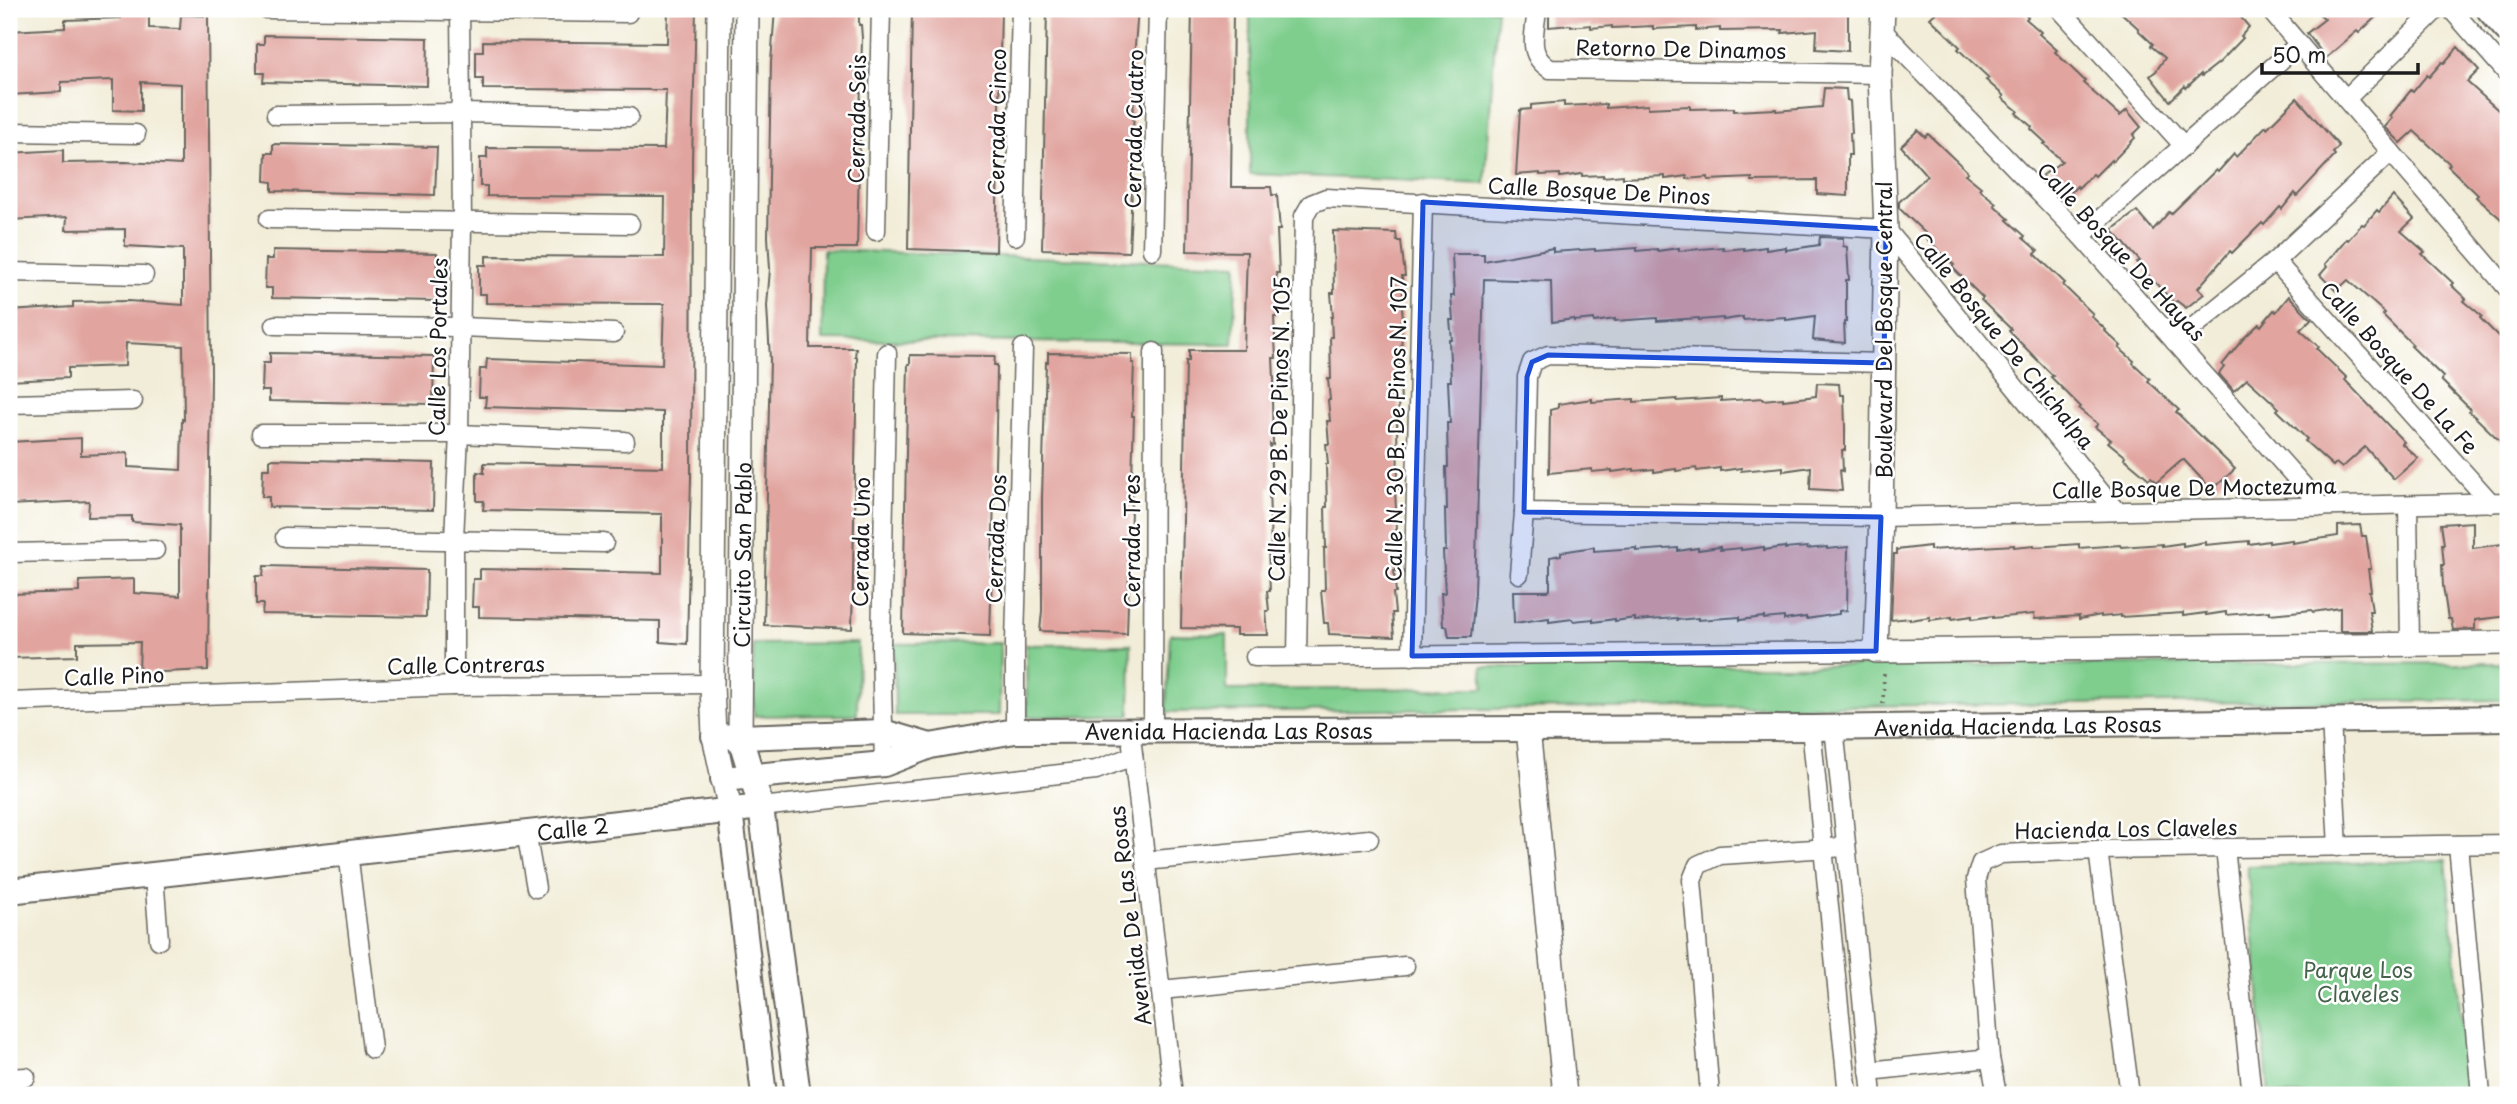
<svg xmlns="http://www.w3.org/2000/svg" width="2517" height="1104" font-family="'Playpen Sans',sans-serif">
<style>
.green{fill:#7fce8e;stroke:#4e7555;stroke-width:2}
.building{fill:#e1a49f}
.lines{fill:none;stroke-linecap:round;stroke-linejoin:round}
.minor-casing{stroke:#67655e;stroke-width:21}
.tertiary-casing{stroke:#67655e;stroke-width:26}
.secondary-casing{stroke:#67655e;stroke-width:28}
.primary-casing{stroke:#67655e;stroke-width:32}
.path{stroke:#67655e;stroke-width:3.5;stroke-dasharray:2 5;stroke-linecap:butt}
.minor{stroke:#fff;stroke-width:18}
.tertiary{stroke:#fff;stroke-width:23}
.secondary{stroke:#fff;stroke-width:24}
.primary{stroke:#fff;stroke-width:28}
.marked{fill:#1d4ed8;fill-opacity:0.2;stroke:#1d4ed8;stroke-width:5;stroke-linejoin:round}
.labels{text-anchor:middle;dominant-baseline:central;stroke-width:5;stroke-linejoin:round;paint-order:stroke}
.street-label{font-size:21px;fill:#1c1c1c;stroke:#fff}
.park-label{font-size:21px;fill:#44634a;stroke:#fff}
</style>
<rect width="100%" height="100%" fill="#fff"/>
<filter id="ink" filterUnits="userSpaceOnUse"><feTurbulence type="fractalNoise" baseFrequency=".0143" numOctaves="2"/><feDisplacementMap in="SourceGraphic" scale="14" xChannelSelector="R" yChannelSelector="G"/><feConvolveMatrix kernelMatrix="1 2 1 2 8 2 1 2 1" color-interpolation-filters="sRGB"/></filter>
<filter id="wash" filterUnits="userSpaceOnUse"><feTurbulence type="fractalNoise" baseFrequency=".00686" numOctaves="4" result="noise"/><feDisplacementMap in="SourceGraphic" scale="28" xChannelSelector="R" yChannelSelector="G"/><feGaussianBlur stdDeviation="1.57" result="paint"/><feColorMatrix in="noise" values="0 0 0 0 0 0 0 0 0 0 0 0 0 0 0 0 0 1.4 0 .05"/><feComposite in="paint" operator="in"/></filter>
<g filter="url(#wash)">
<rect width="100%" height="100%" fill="#f2edd8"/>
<g class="green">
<polygon points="1250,9 1497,9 1485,184 1250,174"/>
<polygon points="823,250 1237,264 1233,344 822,340"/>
<polygon points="1170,634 1227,635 1227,690 1484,688 1482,667 2508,663 2508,700 1166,712"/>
<polygon points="858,643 857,715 754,716 753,644"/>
<polygon points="1000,643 999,715 895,715 894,644"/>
<polygon points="1131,644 1130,716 1027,717 1026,645"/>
<polygon points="2446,860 2468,1095 2269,1095 2247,866"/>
</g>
<g id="blocks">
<g class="building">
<polygon points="122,9 149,9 149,28 180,29 181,15 208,16 211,374 208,670 139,673 140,642 77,643 77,656 9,658 9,594 79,592 79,581 134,579 134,593 180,596 180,525 132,522 132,516 88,517 89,501 9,505 9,442 81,438 81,455 128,453 128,467 181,470 182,419 184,420 183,346 126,343 125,366 68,368 68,378 9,381 9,311 73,307 73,302 128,301 183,305 183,249 125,246 125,229 66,230 67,217 9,220 9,153 63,150 63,163 125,162 181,165 181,84 141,82 141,111 113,110 113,80 61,82 61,92 9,95 9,31 65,28 65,20 121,18"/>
<polygon points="668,9 696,9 692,159 691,477 687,644 660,642 660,621 479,617 479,607 472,607 473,579 480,579 480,569 662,573 662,514 483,510 484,501 477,501 477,472 484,473 484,463 663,467 663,412 485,407 486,397 479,397 480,369 486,369 487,359 662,365 664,304 486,303 486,294 479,294 479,265 486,265 486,256 664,257 665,197 487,196 487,186 480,186 480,158 487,158 487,148 664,149 666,90 483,89 483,79 476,79 476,51 483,51 483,41 667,43"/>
<polygon points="775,9 859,9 859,25 861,25 862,38 857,248 812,248 810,348 856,348 855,357 857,357 852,629 764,625 770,359 767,306 770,269 768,237 771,62"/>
<polygon points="912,9 1001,9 996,252 908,249"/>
<polygon points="1047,9 1138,9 1134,58 1133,168 1129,252 1042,249"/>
<polygon points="1192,9 1233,9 1231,187 1271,187 1272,195 1277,195 1280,230 1277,230 1279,273 1276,273 1278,293 1275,293 1277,317 1274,317 1276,358 1273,358 1275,400 1272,400 1273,445 1270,444 1272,487 1269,487 1271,549 1268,549 1270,591 1267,591 1269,611 1266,611 1268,635 1236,635 1236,629 1181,628 1186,361 1189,361 1189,350 1244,350 1247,252 1187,251"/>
<polygon points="1549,9 1848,9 1848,51 1816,49 1817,30 1782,33 1783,30 1720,31 1720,28 1696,30 1696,27 1653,29 1653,26 1612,28 1612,26 1591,28 1591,25 1571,27 1571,25 1549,27"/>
<polygon points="1940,9 2019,9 2028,17 2026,19 2041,32 2039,34 2057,50 2055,52 2085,81 2083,83 2120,116 2127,110 2141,127 2133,135 2135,138 2112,162 2111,160 2095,176 2093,174 2078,188 2077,186 2063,201 2042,176 2062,161 2044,144 2046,143 2031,129 2032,127 2016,113 2018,111 2002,98 2004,96 1986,80 1989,78 1958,49 1960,47 1930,18"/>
<polygon points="2117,9 2234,9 2249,27 2241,36 2243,38 2220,62 2202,76 2201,74 2186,88 2185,86 2170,101 2150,76 2156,71 2165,58 2151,46 2153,44 2138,30 2139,29"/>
<polygon points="2314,9 2384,9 2359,33 2357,31 2326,58 2307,33 2325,19"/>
<polygon points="264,35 428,38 427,86 263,82 264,73 257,73 257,44 264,44"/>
<polygon points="2458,47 2479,70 2467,82 2508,119 2508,225 2476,197 2478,195 2448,166 2450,164 2414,131 2401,143 2385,127 2393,118 2390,116 2411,90 2413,92 2427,75 2429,77 2442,62 2444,63"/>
<polygon points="1824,88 1846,89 1847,100 1850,101 1852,133 1850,133 1851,155 1848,155 1848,196 1817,194 1817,180 1752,181 1752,178 1708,180 1708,177 1687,179 1687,176 1665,179 1665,176 1623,178 1623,175 1603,177 1603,175 1582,176 1582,174 1560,177 1560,174 1540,175 1540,173 1516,175 1520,110 1531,109 1531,105 1564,102 1564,106 1606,104 1606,108 1648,105 1648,108 1690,106 1690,109 1734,108 1734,111 1776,109 1776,111 1822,107"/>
<polygon points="2297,98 2339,146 2333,153 2335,155 2297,196 2295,193 2282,209 2280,207 2264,225 2262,223 2232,253 2230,251 2198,288 2204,294 2186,308 2177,301 2174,303 2137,263 2140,261 2112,230 2137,211 2153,230 2169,212 2171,214 2216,170 2218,172 2234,154 2236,157 2266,126 2267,128"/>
<polygon points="1918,130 1925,137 1928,134 1968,172 1965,174 1981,187 1979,189 1996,203 1994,205 2009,219 2007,220 2025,236 2023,238 2038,251 2035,254 2065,283 2063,285 2093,314 2091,316 2106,330 2105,331 2121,346 2119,348 2134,361 2133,363 2150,379 2148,381 2179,410 2176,412 2235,469 2212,490 2184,460 2181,461 2157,482 2151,477 2149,479 2124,458 2125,456 2108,442 2111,440 2095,427 2098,424 2079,409 2081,407 2051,377 2053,376 2009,331 2011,329 1981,300 1983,298 1952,267 1954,265 1924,236 1926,234 1899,208 1899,202 1927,176 1901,146"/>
<polygon points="273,144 437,147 435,195 272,191 272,182 265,181 266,153 273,153"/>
<polygon points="2393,196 2414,219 2401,231 2425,252 2422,254 2453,283 2451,285 2466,299 2464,301 2482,316 2480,318 2508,346 2508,449 2469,411 2470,409 2441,380 2443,377 2411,346 2413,345 2383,315 2385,313 2348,280 2336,291 2320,275 2327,267 2325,264 2346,239 2348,240 2362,224 2364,225 2377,210 2379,212"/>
<polygon points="1333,231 1396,233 1397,241 1401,241 1405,276 1402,276 1403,296 1401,296 1403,319 1401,319 1402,360 1399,360 1401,403 1398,403 1400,423 1397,423 1398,489 1395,489 1397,530 1395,530 1397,551 1394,551 1396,571 1394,571 1396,593 1393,593 1395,613 1392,613 1394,637 1329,634 1328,623 1324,623 1321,590 1325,590 1324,548 1326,548 1325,507 1327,507 1326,464 1328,464 1326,444 1329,444 1327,421 1330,421 1328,400 1330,400 1328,379 1331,379 1330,337 1332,337 1331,317 1333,317 1331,293 1334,293"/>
<polygon points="1820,237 1843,238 1843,246 1847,247 1849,280 1846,280 1846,322 1844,322 1845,343 1813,340 1815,316 1786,320 1786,317 1743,320 1743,317 1723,320 1723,318 1699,320 1699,318 1657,321 1657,318 1615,321 1615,319 1594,322 1594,319 1574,321 1574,319 1552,322 1551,281 1484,279 1475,593 1471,637 1449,637 1447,626 1443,626 1441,593 1445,593 1443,551 1446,551 1445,509 1447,509 1446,467 1448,467 1447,423 1450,423 1448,381 1451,381 1449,340 1452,340 1450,320 1453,320 1451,296 1454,296 1452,254 1484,254 1484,261 1553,248 1553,252 1595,249 1595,251 1637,248 1637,251 1657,249 1657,251 1679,248 1679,251 1723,247 1723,250 1744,248 1744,250 1766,247 1766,250 1786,247 1786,250 1819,245"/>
<polygon points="273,250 437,253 436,301 272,298 272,288 265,288 266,259 273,259"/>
<polygon points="2289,296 2311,319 2300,330 2319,347 2317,349 2347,378 2345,380 2404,442 2402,444 2418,458 2394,479 2365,447 2342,468 2336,463 2333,466 2305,441 2307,439 2277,410 2279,408 2247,379 2234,391 2219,374 2224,367 2222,365 2243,339 2259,324 2261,326 2274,310 2276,312"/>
<polygon points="270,353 434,356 433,404 269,401 269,391 262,391 263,363 270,363"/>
<polygon points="1048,353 1132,354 1132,363 1134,363 1132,416 1134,416 1127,634 1040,631 1042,611 1042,497 1046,362 1048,362"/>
<polygon points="910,355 995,356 994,365 997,365 996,430 990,636 903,633 906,452 908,364 910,364"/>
<polygon points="1817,383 1839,384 1840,395 1844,395 1845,428 1845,450 1842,450 1843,471 1840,470 1842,491 1810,489 1811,467 1783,471 1783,467 1741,471 1741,468 1720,471 1720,468 1697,471 1696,468 1676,471 1676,469 1654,472 1654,469 1634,471 1634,469 1612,472 1612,470 1592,472 1592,469 1549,473 1550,410 1558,408 1558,404 1592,399 1592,402 1634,399 1634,402 1677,399 1677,401 1721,398 1721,401 1763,398 1763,400 1783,398 1783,400 1816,396"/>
<polygon points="270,459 434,463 433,510 269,507 269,497 262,497 263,469 270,469"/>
<polygon points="2473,522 2473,548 2503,544 2503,552 2508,552 2508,616 2475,620 2475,629 2453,630 2451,619 2448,619 2443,586 2442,565 2444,565 2442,544 2444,544 2441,524"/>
<polygon points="2360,525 2362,536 2366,536 2371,569 2368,569 2371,591 2369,591 2372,611 2369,611 2372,631 2340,631 2340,608 2313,612 2312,610 2270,614 2270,611 2226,615 2226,612 2206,615 2206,613 2183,616 2183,613 2121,617 2121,615 2101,617 2101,615 2079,619 2079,616 2035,619 2034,614 1993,618 1993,616 1972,619 1972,616 1952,619 1952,617 1930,620 1930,617 1910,620 1910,618 1891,620 1894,554 1897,554 1897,550 1930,546 1930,550 2014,545 2014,547 2034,545 2034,547 2079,544 2079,548 2120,545 2121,547 2162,544 2162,546 2183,543 2183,546 2205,542 2205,545 2249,541 2249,544 2269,541 2269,543 2292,540 2292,543 2338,536 2338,526"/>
<polygon points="1594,547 1594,551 1636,548 1636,551 1678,548 1678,551 1698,548 1698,550 1720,547 1720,550 1741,548 1741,550 1764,547 1764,550 1785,547 1785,549 1807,547 1807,549 1827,547 1827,549 1848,547 1847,610 1839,611 1839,614 1806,619 1806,617 1784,620 1784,617 1764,619 1764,617 1740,620 1740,617 1698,620 1698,618 1677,620 1677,618 1635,621 1635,618 1615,621 1615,619 1593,622 1593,619 1573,621 1572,619 1549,622 1549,618 1514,623 1513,591 1548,591 1550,590 1550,557 1561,555 1561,552"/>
<polygon points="264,566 427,570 426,617 262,614 263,604 256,604 256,576 263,576"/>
</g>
</g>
</g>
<g filter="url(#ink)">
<use href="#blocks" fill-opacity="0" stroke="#67655e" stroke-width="2"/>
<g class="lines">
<defs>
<g id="minor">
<polyline points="266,9 628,13"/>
<path d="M1537,9C1535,34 1526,54 1550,69L1880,74"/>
<polyline points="2060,9 2184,146"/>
<polyline points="2269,9 2508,289"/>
<polyline points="2451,9 2508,74"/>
<polyline points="1883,31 2081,236 2322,507"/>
<polyline points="2346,99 2437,9"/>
<polyline points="276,115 462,113 629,117"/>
<polyline points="9,132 136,134"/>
<polyline points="269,219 630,224"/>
<polyline points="876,231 881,9"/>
<polyline points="1015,236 1021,9"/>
<polyline points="2081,236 2299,44"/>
<polyline points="1152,250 1158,9"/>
<polyline points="2275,261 2491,503"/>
<polyline points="9,272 144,275"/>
<polyline points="275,325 460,327 614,333"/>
<polyline points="2175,342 2275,261 2391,152"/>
<polyline points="9,404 133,401"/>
<polyline points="261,434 459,434 625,441"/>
<polyline points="2408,505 2410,645"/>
<polyline points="1524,512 1881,517 2508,502"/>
<polyline points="285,537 604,543"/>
<polyline points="9,553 155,550"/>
<polyline points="1519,574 1524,512 1527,377 1532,362 1548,355 1884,363"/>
<polyline points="1412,656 1423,202"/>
<polyline points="1255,657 1876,651"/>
<polyline points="1297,657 1304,216 1311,204 1326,198 1886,229 2116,511"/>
<polyline points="454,686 454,539 459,434 462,223 460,9"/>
<polyline points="9,702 454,686 712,684"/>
<polyline points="2331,720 2338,847"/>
<polyline points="1834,727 1872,1095"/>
<polyline points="1811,728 1848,1095"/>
<polyline points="1015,731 1015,642 1023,348"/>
<polyline points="1153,731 1154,352"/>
<polyline points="1132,745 1173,1095"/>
<polyline points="884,764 881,646 887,353"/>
<polyline points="761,807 1096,770 1133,756"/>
<polyline points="526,832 536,888"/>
<polyline points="2458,845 2481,1095"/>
<polyline points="2225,848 2252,1095"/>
<polyline points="2098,850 2130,1095"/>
<polyline points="348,852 372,1049"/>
<polyline points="1145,861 1369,839"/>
<polyline points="154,876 159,940"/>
<polyline points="1161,990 1405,966"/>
<polyline points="1869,1071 1990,1058"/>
<polyline points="9,1078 26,1077"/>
<polyline points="1710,1095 1692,880 1698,865 1720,855 1846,847"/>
<polyline points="1997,1095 1990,1058 1976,879 1981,863 2001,854 2098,850 2508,844"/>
</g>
<g id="tertiary">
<polyline points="719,9 712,684 714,736 730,810"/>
<polyline points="1883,9 1880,74 1886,229 1881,517 1876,651 2508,643"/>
<polyline points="1528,729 1565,1095"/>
<path id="s1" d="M740,737L747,9"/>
</g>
<g id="secondary">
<polyline points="714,736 740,737 883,732 930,746"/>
<polyline points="740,737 761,807 798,1095"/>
<path id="s2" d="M723,779L884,764L930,746L1015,731L1811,728L2508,718"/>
<polyline points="730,810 764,1095"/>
<path id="s3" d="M9,891L761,807"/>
</g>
<polyline id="primary" points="2491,9 2508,28"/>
</defs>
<use href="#minor" class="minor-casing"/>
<use href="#tertiary" class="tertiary-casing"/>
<use href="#secondary" class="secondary-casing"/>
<use href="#primary" class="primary-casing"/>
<polyline class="path" points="1883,704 1884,670"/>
<use href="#minor" class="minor"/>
<use href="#tertiary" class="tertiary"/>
<use href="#secondary" class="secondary"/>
<use href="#primary" class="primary"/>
</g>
</g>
<path class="marked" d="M1423,202L1886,229L1884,363L1548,355L1532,362L1527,377L1524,512L1881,517L1876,651L1412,656Z"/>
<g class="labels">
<g class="street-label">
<text transform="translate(1681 48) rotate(1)">Retorno De Dinamos</text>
<text transform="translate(856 119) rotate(-89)">Cerrada Seis</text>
<text transform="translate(996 122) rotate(-89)">Cerrada Cinco</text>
<text transform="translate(1133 129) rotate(-89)">Cerrada Cuatro</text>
<text transform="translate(1599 190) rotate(3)">Calle Bosque De Pinos</text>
<text transform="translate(2122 251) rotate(47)">Calle Bosque De Hayas</text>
<text transform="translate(1883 330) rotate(-90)">Boulevard Del Bosque Central</text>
<text transform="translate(2005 340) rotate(51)">Calle Bosque De Chichalpa</text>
<text transform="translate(437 347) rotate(-89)">Calle Los Portales</text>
<text transform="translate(2400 367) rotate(48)">Calle Bosque De La Fe</text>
<text transform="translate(1278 429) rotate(-89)">Calle N. 29 B. De Pinos N. 105</text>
<text transform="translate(1395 429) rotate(-89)">Calle N. 30 B. De Pinos N. 107</text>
<text transform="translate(2194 487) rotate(-1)">Calle Bosque De Moctezuma</text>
<text transform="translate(995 539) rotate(-88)">Cerrada Dos</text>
<text transform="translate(1131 541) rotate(-90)">Cerrada Tres</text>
<text transform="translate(860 542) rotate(-89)">Cerrada Uno</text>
<text stroke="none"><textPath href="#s1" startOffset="182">Circuito San Pablo</textPath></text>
<text transform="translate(466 664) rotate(-1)">Calle Contreras</text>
<text transform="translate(114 675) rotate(-2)">Calle Pino</text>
<text stroke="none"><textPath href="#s2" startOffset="1300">Avenida Hacienda Las Rosas</textPath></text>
<text stroke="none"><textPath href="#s2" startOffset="511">Avenida Hacienda Las Rosas</textPath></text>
<text stroke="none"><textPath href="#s3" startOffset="567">Calle 2</textPath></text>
<text transform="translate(2126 828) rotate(-1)">Hacienda Los Claveles</text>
<text transform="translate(1129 916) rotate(-97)">Avenida De Las Rosas</text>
</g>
<g class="park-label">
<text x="2358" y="969">Parque Los<tspan x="2358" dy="24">Claveles</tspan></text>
</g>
</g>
<rect width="2517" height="1104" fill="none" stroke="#fff" stroke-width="35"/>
<path d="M2262 63v10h156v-10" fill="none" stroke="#1c1c1c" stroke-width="3.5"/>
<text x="2272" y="63" font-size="21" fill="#1c1c1c" stroke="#ffffff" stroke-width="5" paint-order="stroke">50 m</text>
</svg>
